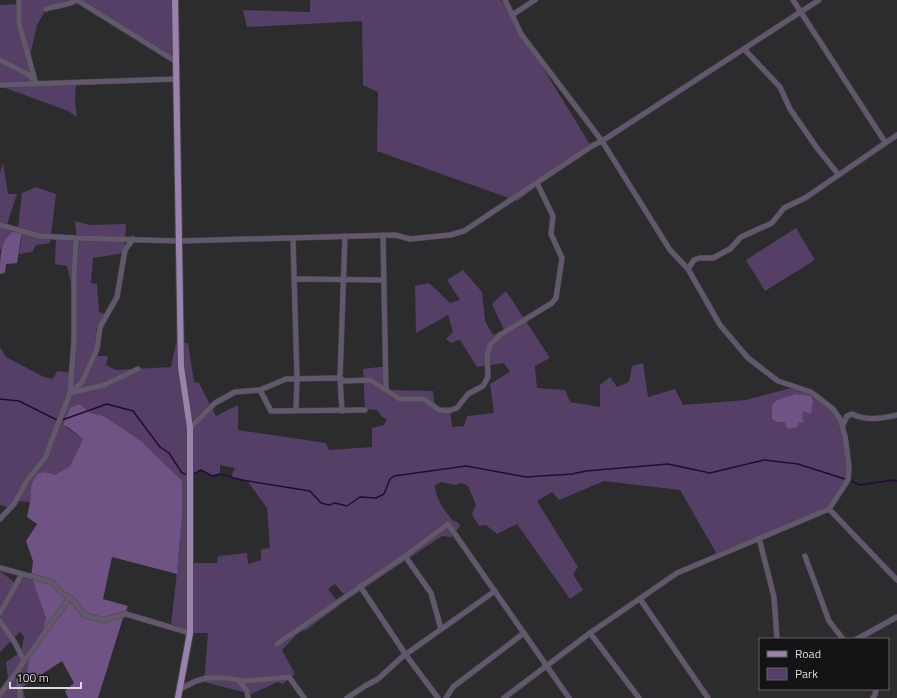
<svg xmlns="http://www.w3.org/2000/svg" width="897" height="698" font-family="'Titillium Web',sans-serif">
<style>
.green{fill:#563f67;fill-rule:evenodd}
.forest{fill:#6f5384}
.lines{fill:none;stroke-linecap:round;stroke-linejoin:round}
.stream{stroke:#250a35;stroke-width:1.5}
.minor-casing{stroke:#484749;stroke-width:6}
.major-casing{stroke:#484749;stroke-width:8}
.minor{stroke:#63576d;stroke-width:5}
.major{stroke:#9b82ae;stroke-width:6}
</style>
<rect width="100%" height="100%" fill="#2c2b2d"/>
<g class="green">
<polygon points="19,0 175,0 175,61 77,0 46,9 37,25 29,60 36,84 76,82 75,101 77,117 68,111 0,86 0,5 19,4"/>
<polygon points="310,0 501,0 591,146 517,201 377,151 378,92 363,85 362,21 247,27 243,10 310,12"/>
<polygon points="3,163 8,194 17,194 7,224 18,228 22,193 36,187 56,194 50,243 36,245 32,252 19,254 22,237 0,250 0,173"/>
<path d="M75,221L90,225L126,224L124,253L93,258L91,283L97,284L99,312L105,314L96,329L98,356H108L106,365L116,370L171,367L176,343H188L194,382L199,383L216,416L238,405V430L326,443L329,450L372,447V428L384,425L387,419L382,417L377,410L365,409L363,369L387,366L389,390L433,391L435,407H450L452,427L464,426L467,416L494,413L490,384L510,372L504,363L477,367L460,340L451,343L446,339L453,332L448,315L416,333L415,286L429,283L450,303L460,300L447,280L463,270L482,292L485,321L493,335L504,330L492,304L506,291L550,358L535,366L537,388L565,390L570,402L600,407V385L610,377L617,387L629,382L632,366L643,363L648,397L675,389L683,405L746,400L795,387L811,392L833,409L845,436L848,480L829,509L718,556L680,490L604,481L559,500L552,492L537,501L578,567L573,574L583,590L570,599L517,524L497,534L486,525L479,526L472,514L476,505L468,486L462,483L455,485L441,482L435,485C436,500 444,510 453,521L458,522L460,526L451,537L442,536L348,599L335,584L328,589L340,605L306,630L299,632L282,650L295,674L283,684L278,682L251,694L204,682L208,633H194L187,629L171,624C177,576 182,529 182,481L121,428L104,416L91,413L79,404L70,408L63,425L83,439L70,466L55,476L45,472L31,486L30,502L19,501L13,509L0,505V347L6,357L44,377L53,379L57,371L71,373L75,299L67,266L55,264L56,236L77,239ZM220,465L235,468L231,477L248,482L267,508L270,548L261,549V560L248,564L247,553L218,556L217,563H187L190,475L201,470L212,476L220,474Z"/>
<polygon points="796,228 815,260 765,291 746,260"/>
<polygon points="0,571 14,582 31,576 46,618 41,637 27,675 33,680 23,687 25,698 0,698 0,689 8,678 6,662 21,652 24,637 20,632 0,652 0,609 1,607 0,605"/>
</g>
<g class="forest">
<path d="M16,230L22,231L17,263L6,264L5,273L0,274C0,255 0,239 16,230Z"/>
<polygon points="796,394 811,396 813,401 811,414 803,411 802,416 804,422 798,423 798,427 788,429 786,427 785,422 777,422 772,419 772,405 777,400"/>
<polygon points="79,404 91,413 104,416 142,442 182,481 182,515 177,574 112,557 103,599 128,606 123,618 98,698 68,698 65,691 74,683 62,661 33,680 27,675 30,653 41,637 46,618 31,576 33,561 26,541 37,524 27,517 30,502 31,486 37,474 45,472 55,475 70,466 83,439 69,428 63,425 70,408"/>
</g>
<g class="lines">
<g class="stream">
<polyline points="0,399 19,401 59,421"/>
<polyline points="62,420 107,404 133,411 160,447 169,453 182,473 188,475"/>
<polyline points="194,474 201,470 212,476 220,474 242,480 310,491 321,503 329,505 335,503 347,506 360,497 376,498 384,494 390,479 394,476 466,466 526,477 572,474 586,471 668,464 710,473 764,460 798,464 848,480 860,485 892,480 897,481"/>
</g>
<defs>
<g id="minor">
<polyline points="19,0 19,23 36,84"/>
<polyline points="77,0 175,61"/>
<polyline points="505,0 521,34 602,141 670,250 688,269 720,325 748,358 778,381 811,392 833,409 840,419 845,436 849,467 848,480 829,509"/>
<polyline points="793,0 885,142"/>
<path d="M46,9C56,5 68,6 77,0"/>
<polyline points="512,15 535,0"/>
<polyline points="744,49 780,87 790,109 817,148 838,174"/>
<polyline points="0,60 29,75 34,81"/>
<polyline points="0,85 176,79"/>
<polyline points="0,225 40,236 76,238 179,241 395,235 410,239 450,235 464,231 592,146 602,141 819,0"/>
<polyline points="383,235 386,390"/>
<polyline points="293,238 297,378 296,411"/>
<polyline points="688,269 694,260 700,258 713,258 730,249 741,237 772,223 784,208 805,198 897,135"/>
<polyline points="294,279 384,280"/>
<polyline points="260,390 271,411 365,410"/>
<polyline points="70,393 82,382 97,349 100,327 117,297 125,250 133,239"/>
<polyline points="70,393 104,385 138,369"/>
<polyline points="342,411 340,378 345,236"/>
<path d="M843,425L847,416L852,414C866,421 882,419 897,415"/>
<polyline points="190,428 215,403 235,392 260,390 286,379 340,378 344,381 370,380 400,399 424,399 439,410 448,411 457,408 468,394 483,386 488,377 487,356 490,345 500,335 552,303 556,298 562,258 551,234 553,216 537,183"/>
<polyline points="0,519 14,504 28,479 45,458 70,393 74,341 74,280 76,238"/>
<polyline points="759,538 774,597 777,639"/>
<polyline points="405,556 431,593 441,629"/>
<polyline points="805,556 829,621 843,639"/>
<polyline points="0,568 52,582 63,594 70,597 84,615 103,620 126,614 190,633"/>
<polyline points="360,586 406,655 438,698"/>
<polyline points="640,599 708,698"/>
<polyline points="0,613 22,574"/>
<polyline points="0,621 15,643 24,661"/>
<polyline points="590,633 639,698"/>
<polyline points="857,639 897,617"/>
<polyline points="277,644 405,556 448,524 569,698"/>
<polyline points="18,670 20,698"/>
<polyline points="239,681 247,691 248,698"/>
<polyline points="180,689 196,681 207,678 226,678 246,681 289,677 304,698"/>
<polyline points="0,695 70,597"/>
<polyline points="347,698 365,686 378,679 402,657 495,591"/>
<polyline points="446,698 453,687 524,633"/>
<polyline points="504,698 590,633 677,573 829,509 897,580"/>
<polyline points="873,698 875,695 876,689"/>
</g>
<polyline id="major" points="175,0 181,367 190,428 190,633 178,698"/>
</defs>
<use href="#minor" class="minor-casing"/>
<use href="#major" class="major-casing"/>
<use href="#minor" class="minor"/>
<use href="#major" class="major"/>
</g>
<rect x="759" y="638" width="130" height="52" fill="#141315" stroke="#646365"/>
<rect x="767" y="651" width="20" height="6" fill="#9b82ae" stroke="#646365"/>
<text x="795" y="658" font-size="12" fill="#dbdadc">Road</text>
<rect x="767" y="668" width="20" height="12" fill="#563f67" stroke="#646365"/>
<text x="795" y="678" font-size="12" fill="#dbdadc">Park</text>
<path d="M10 682v6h71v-6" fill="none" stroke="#dbdadc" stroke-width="2"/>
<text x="16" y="682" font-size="12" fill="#dbdadc" stroke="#141315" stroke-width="3" paint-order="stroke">100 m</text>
</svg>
